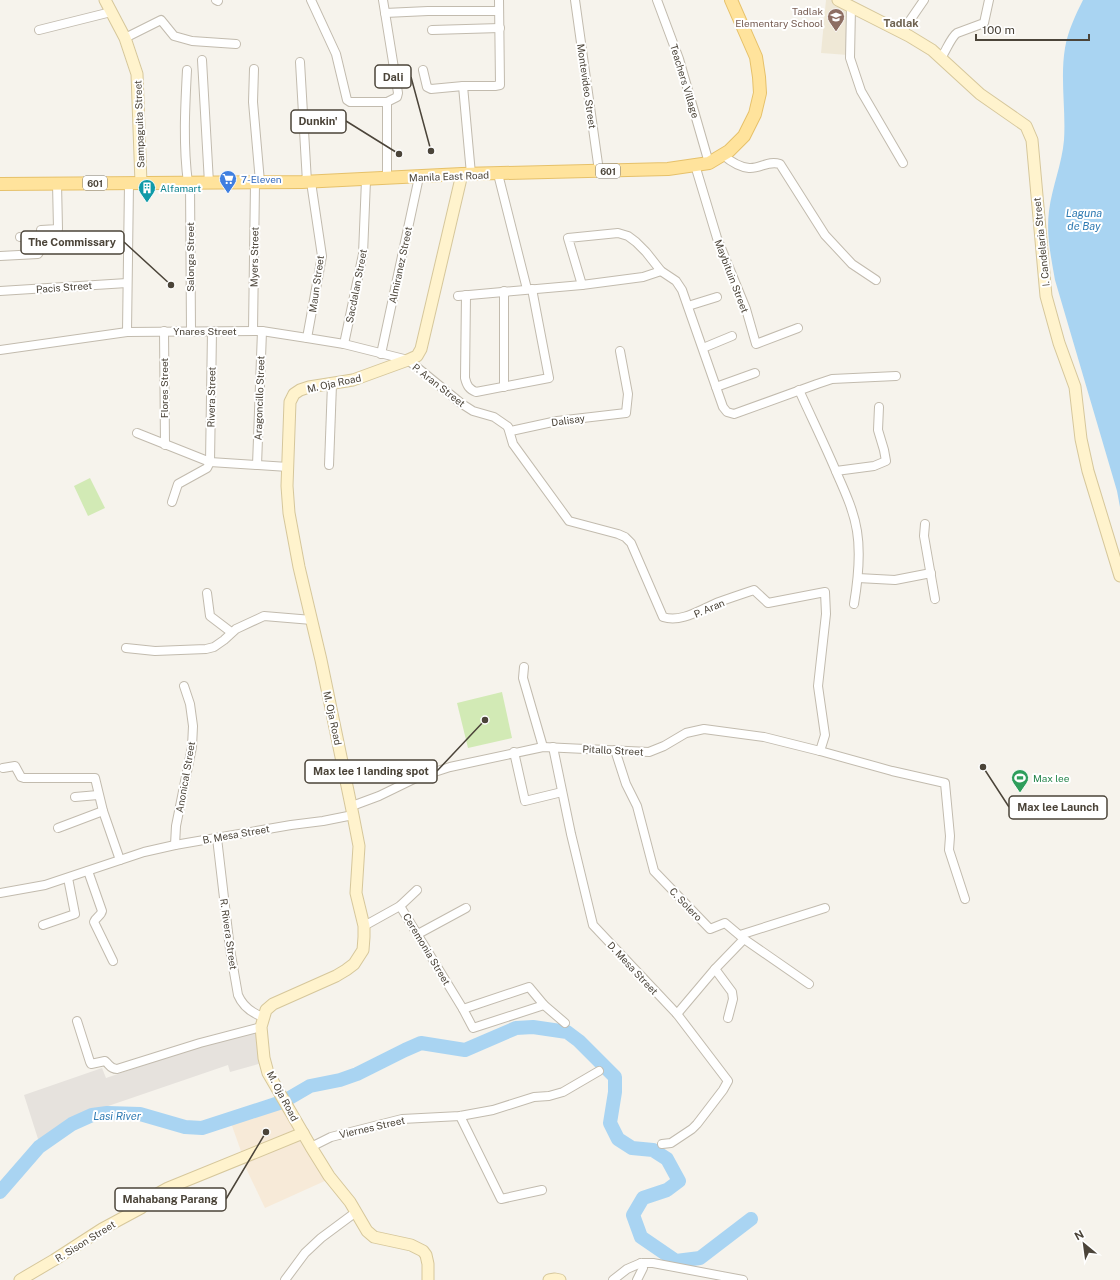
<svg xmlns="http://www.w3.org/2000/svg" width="1120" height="1280" font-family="'Public Sans',sans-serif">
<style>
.commercial{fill:#f7ead8}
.industrial{fill:#e6e2dd}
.education{fill:#efe8d6}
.green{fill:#d2eab5}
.water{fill:#a9d4f2}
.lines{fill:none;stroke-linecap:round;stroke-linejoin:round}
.river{stroke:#a9d4f2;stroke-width:14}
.street-casing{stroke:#c2bbae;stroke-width:10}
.secondary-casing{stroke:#d6c79b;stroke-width:13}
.primary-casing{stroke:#e6c16a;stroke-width:14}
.street{stroke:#fff;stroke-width:8}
.secondary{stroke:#fff3cd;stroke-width:11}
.primary{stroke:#ffe39c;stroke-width:12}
.labels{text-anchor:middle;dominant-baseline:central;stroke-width:4;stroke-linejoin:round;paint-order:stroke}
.shield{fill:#fff;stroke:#817c74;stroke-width:1}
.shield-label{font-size:9px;font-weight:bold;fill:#4b4439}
.education-label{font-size:10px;fill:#785e54;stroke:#fff;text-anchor:end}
.street-label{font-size:10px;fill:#4b4439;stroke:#fff}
.shop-label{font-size:10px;fill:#366cbe;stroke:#fff;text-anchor:start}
.culture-label{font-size:10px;fill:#0d838f;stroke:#fff;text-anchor:start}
.leisure-label{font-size:10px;fill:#27864d;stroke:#fff;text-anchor:start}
.neighbourhood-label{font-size:11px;font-weight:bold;fill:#6e6250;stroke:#fff}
.water-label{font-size:11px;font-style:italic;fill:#2e7ab2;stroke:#fff}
.leader{fill:none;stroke:#4b4439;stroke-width:1.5}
.callout-dot{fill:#4b4439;stroke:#fff;stroke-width:1.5}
.callout{fill:#fff;stroke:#4b4439;stroke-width:1.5}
.callout-label{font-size:11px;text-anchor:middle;font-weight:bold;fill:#4b4439}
</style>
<rect width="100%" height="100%" fill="#f6f3ec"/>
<g class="commercial">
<polygon points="284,1106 296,1133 242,1154 231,1123"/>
<polygon points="301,1138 327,1180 265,1208 243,1162"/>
</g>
<polygon class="industrial" points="257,1030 262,1063 230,1072 228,1065 79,1116 69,1121 39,1142 24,1095 102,1068 106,1078 201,1046"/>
<polygon class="education" points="826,0 833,0 849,10 848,55 821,53"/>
<g class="green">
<polygon points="90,478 105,508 88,516 74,486"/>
<polygon points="502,692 512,738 468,748 457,703"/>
</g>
<path class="water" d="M1083,0H1120V507L1117,491L1055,280C1051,257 1046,235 1049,211C1052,187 1062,164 1064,140C1066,110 1060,78 1065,48C1068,31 1075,16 1083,0Z"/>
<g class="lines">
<g class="river">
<polyline points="286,1100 310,1086 340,1080 357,1074 405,1050 421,1043 465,1050 516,1028 533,1027 567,1032 579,1041 615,1077 615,1092 610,1123 618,1139 632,1148 653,1150 667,1159 679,1181 667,1190 643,1198 633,1215 641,1237 676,1261 700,1258 751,1219"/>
<polyline points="0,1192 39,1147 72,1124 92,1115 107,1113 140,1114 185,1127 202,1128 282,1102"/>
</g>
<defs>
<g id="street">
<polyline points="216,0 218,1"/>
<polyline points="311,0 336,54 347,100 350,102 387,102"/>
<polyline points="383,0 398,93 397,97 387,102 387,179"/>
<polyline points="575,0 599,171"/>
<polyline points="657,0 679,59 709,163"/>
<polyline points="851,7 850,58 861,91 903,163"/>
<polyline points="385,13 428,11 499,11"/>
<polyline points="39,30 111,12"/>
<polyline points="432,30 500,28"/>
<polyline points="902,32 924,0"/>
<polyline points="125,38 161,20 174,36 192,41 236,44"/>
<path d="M941,58C946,51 951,37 957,33L984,23L989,0"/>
<polyline points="202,60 209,183"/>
<polyline points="300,62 307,182"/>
<polyline points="254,69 253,102 260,182"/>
<path d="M187,70C185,108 183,145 188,183"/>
<polyline points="423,70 427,87 431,89 463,86 495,86 500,85 499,0"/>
<polyline points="463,86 471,174"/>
<path d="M723,155C730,161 739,167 749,168C760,169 768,160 780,164L825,235L852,264L876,280"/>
<polyline points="695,165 717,238 746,309 756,344 798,328"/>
<polyline points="498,174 527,289"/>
<polyline points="190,183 191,331"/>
<polyline points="20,237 41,237"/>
<polyline points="0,256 38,254 41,249 41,230 58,229 57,183"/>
<polyline points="582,285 568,238 618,233 628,236 636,242 646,252 661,271 676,281 682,290 723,407 727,412 734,414 817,384 832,379 896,376"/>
<polyline points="0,291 127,283"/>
<polyline points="504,291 504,387"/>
<path d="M466,295L465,378C467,386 469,389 476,392L549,378L532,289"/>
<polyline points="458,296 582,285 643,277 661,271"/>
<polyline points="688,306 717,297"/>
<polyline points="164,331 165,445"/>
<polyline points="253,331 255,183"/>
<polyline points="127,332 129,183"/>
<polyline points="307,338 322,256 311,182"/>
<polyline points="344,344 363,254 366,180"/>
<polyline points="703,348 732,336"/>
<polyline points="0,350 127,332 262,331 307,338 344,344 408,360 462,404 473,411 494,417 507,426 511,431 557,421 626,413 628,394 620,351"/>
<polyline points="381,354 419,177"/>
<polyline points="716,387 755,373"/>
<path d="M799,390C812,419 826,447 838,476C846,494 854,512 857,531C861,555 858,580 854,604"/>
<path d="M508,427L513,444L569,521L618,534L625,537L631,543L663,617C682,623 701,609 719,602C730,598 742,594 754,590L768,603L825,592L826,614L818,686L825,735L820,751"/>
<polyline points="137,433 210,462 288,467"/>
<polyline points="257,465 262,331"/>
<polyline points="329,465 332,384"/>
<polyline points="836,471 874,466 886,461 884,450 878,430 879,407"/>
<polyline points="172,502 178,484 207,468 210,462 212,331"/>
<polyline points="925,524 924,536 935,599"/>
<polyline points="858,578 895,580 931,573"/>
<polyline points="207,593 210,616 231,632"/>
<polyline points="126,648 155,651 206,649 214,647 224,640 236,629 264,616 312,620"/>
<polyline points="524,667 523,678 543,747"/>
<polyline points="553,747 571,834 593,925 677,1014 728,1081 723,1090 697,1124 692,1129 671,1143 662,1144"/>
<polyline points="615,750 626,784 637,806 654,871 710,929 725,923 744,939 715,969 732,992 733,999 728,1018"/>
<polyline points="514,752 525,801 562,792"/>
<polyline points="3,768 15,766 21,777 24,778 95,778 103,811 120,860"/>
<polyline points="75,797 98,795"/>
<polyline points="352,806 379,796 416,778 450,767 543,747 649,752 664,746 686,733 704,729 764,737 820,751 892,771 945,783 950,836 949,850 965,899"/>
<polyline points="58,828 103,811"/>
<path d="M217,838L230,949L238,995C243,1007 252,1013 263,1017"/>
<polyline points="175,845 176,826 192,747 193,726 190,704 184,686"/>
<path d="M88,871L102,911C101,916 96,917 94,922L113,961"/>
<polyline points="0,893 45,885 144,852 175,845 291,825 323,821 353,815"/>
<polyline points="400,906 463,1009 473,1028 544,1005"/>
<polyline points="43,925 75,914 68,878"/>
<polyline points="364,926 400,906 417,890"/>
<polyline points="418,934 466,908"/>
<polyline points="740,935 825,908"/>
<polyline points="744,939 809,984"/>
<polyline points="463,1009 529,987 544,1005 565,1023"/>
<polyline points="677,1014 715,969"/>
<path d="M77,1021L90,1062L91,1064L105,1061C110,1065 110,1069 117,1069L200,1043L261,1027"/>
<polyline points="460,1116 501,1199 542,1190"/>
<polyline points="311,1147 331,1137 402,1119 460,1116 493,1110 534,1097 549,1096 563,1092 599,1071"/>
<polyline points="285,1280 305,1253 321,1238 356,1212"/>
<polyline points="613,1280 627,1269 641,1263 653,1263 743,1280"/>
<polyline points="637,1280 643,1268 641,1263"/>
</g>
<g id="secondary">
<polyline points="105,0 125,38 137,74 141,183"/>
<polyline points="838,0 909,36 932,50 980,94 1026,126 1032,140 1046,296 1059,343 1075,387 1081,439 1088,471 1120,576"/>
<polyline points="20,1280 54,1260 102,1229 141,1208 159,1193 168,1188 303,1133"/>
<polyline points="428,1280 428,1264 426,1255 423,1251 411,1245 374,1237 367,1231 350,1202 329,1176 311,1147 268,1073 264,1058 261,1027 266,1010 273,1004 336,976 346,970 354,964 363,950 364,937 364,926 356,893 359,846 353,815 321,660 299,567 289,513 287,486 290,402 294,394 300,390 309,387 353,380 408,360 417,356 421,349 462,174"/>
<polyline points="549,1280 555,1279 560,1280"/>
</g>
<polyline id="primary" points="0,184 302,182 462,174 668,169 709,163 729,151 744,136 755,114 760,93 759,77 756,57 731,0"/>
</defs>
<use href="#street" class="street-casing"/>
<use href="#secondary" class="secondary-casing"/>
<use href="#primary" class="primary-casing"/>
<use href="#street" class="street"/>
<use href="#secondary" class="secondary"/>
<use href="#primary" class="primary"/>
</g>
<defs>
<symbol id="school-pin" viewBox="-11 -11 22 30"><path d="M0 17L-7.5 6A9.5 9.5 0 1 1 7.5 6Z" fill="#8d6e63" stroke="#fff"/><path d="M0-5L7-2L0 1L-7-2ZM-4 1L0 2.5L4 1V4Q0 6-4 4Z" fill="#fff"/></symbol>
<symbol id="supermarket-pin" viewBox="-11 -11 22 30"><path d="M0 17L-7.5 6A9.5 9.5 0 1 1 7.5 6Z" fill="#3f7fe0" stroke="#fff"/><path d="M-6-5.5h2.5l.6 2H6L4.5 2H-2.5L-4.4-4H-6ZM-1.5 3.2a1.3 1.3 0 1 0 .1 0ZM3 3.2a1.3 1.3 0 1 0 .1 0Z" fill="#fff"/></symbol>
<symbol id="building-pin" viewBox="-11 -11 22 30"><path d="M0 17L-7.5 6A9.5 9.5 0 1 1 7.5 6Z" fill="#0f9aa8" stroke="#fff"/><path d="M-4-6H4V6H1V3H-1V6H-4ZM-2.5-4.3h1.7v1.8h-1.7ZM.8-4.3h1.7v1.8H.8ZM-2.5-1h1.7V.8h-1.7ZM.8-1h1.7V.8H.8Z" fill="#fff"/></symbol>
<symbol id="stadium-pin" viewBox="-11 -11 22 30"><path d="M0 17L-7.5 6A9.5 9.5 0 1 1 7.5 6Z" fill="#2e9e5b" stroke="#fff"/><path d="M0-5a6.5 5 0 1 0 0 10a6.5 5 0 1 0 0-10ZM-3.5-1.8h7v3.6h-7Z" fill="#fff"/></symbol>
</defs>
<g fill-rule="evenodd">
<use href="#school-pin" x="826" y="7" width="20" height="27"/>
<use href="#supermarket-pin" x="218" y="169" width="20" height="27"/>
<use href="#building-pin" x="137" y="178" width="20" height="27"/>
<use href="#stadium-pin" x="1010" y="768" width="20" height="27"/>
</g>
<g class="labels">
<g class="shield">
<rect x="596" y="164" width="24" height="14" rx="3"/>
<rect x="83" y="176" width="24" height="14" rx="3"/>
</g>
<g class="shield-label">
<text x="608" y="171">601</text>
<text x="95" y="183">601</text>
</g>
<g class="education-label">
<text x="823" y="11">Tadlak<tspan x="823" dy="12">Elementary School</tspan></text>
</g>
<g class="street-label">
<text transform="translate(685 81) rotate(73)">Teachers Village</text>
<text transform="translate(587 86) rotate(82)">Montevideo Street</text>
<text transform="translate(139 124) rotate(-92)">Sampaguita Street</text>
<text transform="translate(449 176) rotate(-2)">Manila East Road</text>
<text transform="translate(1041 242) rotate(-96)">I. Candelaria Street</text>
<text transform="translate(190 257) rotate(-90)">Salonga Street</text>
<text transform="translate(254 257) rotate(-89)">Myers Street</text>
<text transform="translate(400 265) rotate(-78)">Almiranez Street</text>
<text transform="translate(732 276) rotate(69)">Maybituin Street</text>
<text transform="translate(316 284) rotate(-82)">Maun Street</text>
<text transform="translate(356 286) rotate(-79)">Sacdalan Street</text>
<text transform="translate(64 287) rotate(-4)">Pacis Street</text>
<text x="205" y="331">Ynares Street</text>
<text transform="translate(334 383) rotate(-12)">M. Oja Road</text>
<text transform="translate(439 385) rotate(38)">P. Aran Street</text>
<text transform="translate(164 388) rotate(-90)">Flores Street</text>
<text transform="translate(211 397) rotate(-89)">Rivera Street</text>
<text transform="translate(259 398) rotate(-88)">Aragoncillo Street</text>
<text transform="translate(568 420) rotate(-8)">Dalisay</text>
<text transform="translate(709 608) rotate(-23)">P. Aran</text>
<text transform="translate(333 718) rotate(78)">M. Oja Road</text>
<text transform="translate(613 750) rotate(3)">Pitallo Street</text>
<text transform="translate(185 777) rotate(-80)">Anonical Street</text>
<text transform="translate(236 834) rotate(-10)">B. Mesa Street</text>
<text transform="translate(686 904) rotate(46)">C. Solero</text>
<text transform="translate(229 934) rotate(82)">R. Rivera Street</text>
<text transform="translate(427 949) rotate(59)">Ceremonia Street</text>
<text transform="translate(633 968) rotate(47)">D. Mesa Street</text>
<text transform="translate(283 1096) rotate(62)">M. Oja Road</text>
<text transform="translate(372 1127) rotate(-13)">Viernes Street</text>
<text transform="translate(85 1241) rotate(-32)">R. Sison Street</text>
</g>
<g class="shop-label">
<text x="241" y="179">7-Eleven</text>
</g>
<g class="culture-label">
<text x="160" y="188">Alfamart</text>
</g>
<g class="leisure-label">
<text x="1033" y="778">Max lee</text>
</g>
<g class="neighbourhood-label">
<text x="901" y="23">Tadlak</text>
</g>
<g class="water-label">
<text x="1084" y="213">Laguna<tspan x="1084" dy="13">de Bay</tspan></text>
<text x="117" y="1116">Lasi River</text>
</g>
</g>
<path class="leader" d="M431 151L411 77M399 154L346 121M171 285L124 242M485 720L437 771M983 767L1009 807M266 1132L226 1199"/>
<g class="callout-dot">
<circle cx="431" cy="151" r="4"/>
<circle cx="399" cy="154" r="4"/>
<circle cx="171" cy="285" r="4"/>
<circle cx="485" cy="720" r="4"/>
<circle cx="983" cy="767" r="4"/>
<circle cx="266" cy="1132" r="4"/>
</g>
<g class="callout">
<rect x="375" y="65" width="36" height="23" rx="4"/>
<rect x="291" y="110" width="55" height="23" rx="4"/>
<rect x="21" y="231" width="103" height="23" rx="4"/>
<rect x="305" y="760" width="132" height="23" rx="4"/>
<rect x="1009" y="796" width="98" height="23" rx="4"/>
<rect x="115" y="1188" width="111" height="23" rx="4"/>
</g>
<g class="callout-label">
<text x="393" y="81">Dali</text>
<text x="318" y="125">Dunkin'</text>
<text x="72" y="246">The Commissary</text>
<text x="371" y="775">Max lee 1 landing spot</text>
<text x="1058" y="811">Max lee Launch</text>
<text x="170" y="1203">Mahabang Parang</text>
</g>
<g transform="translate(1084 1244) rotate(331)" stroke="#ffffff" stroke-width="3" paint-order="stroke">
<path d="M0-3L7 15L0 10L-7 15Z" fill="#4b4439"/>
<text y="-6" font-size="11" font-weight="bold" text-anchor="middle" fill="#4b4439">N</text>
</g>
<path d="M976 34v6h113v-6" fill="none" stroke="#4b4439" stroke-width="2"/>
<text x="982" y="34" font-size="12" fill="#4b4439" stroke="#ffffff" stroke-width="3" paint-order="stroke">100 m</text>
</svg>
